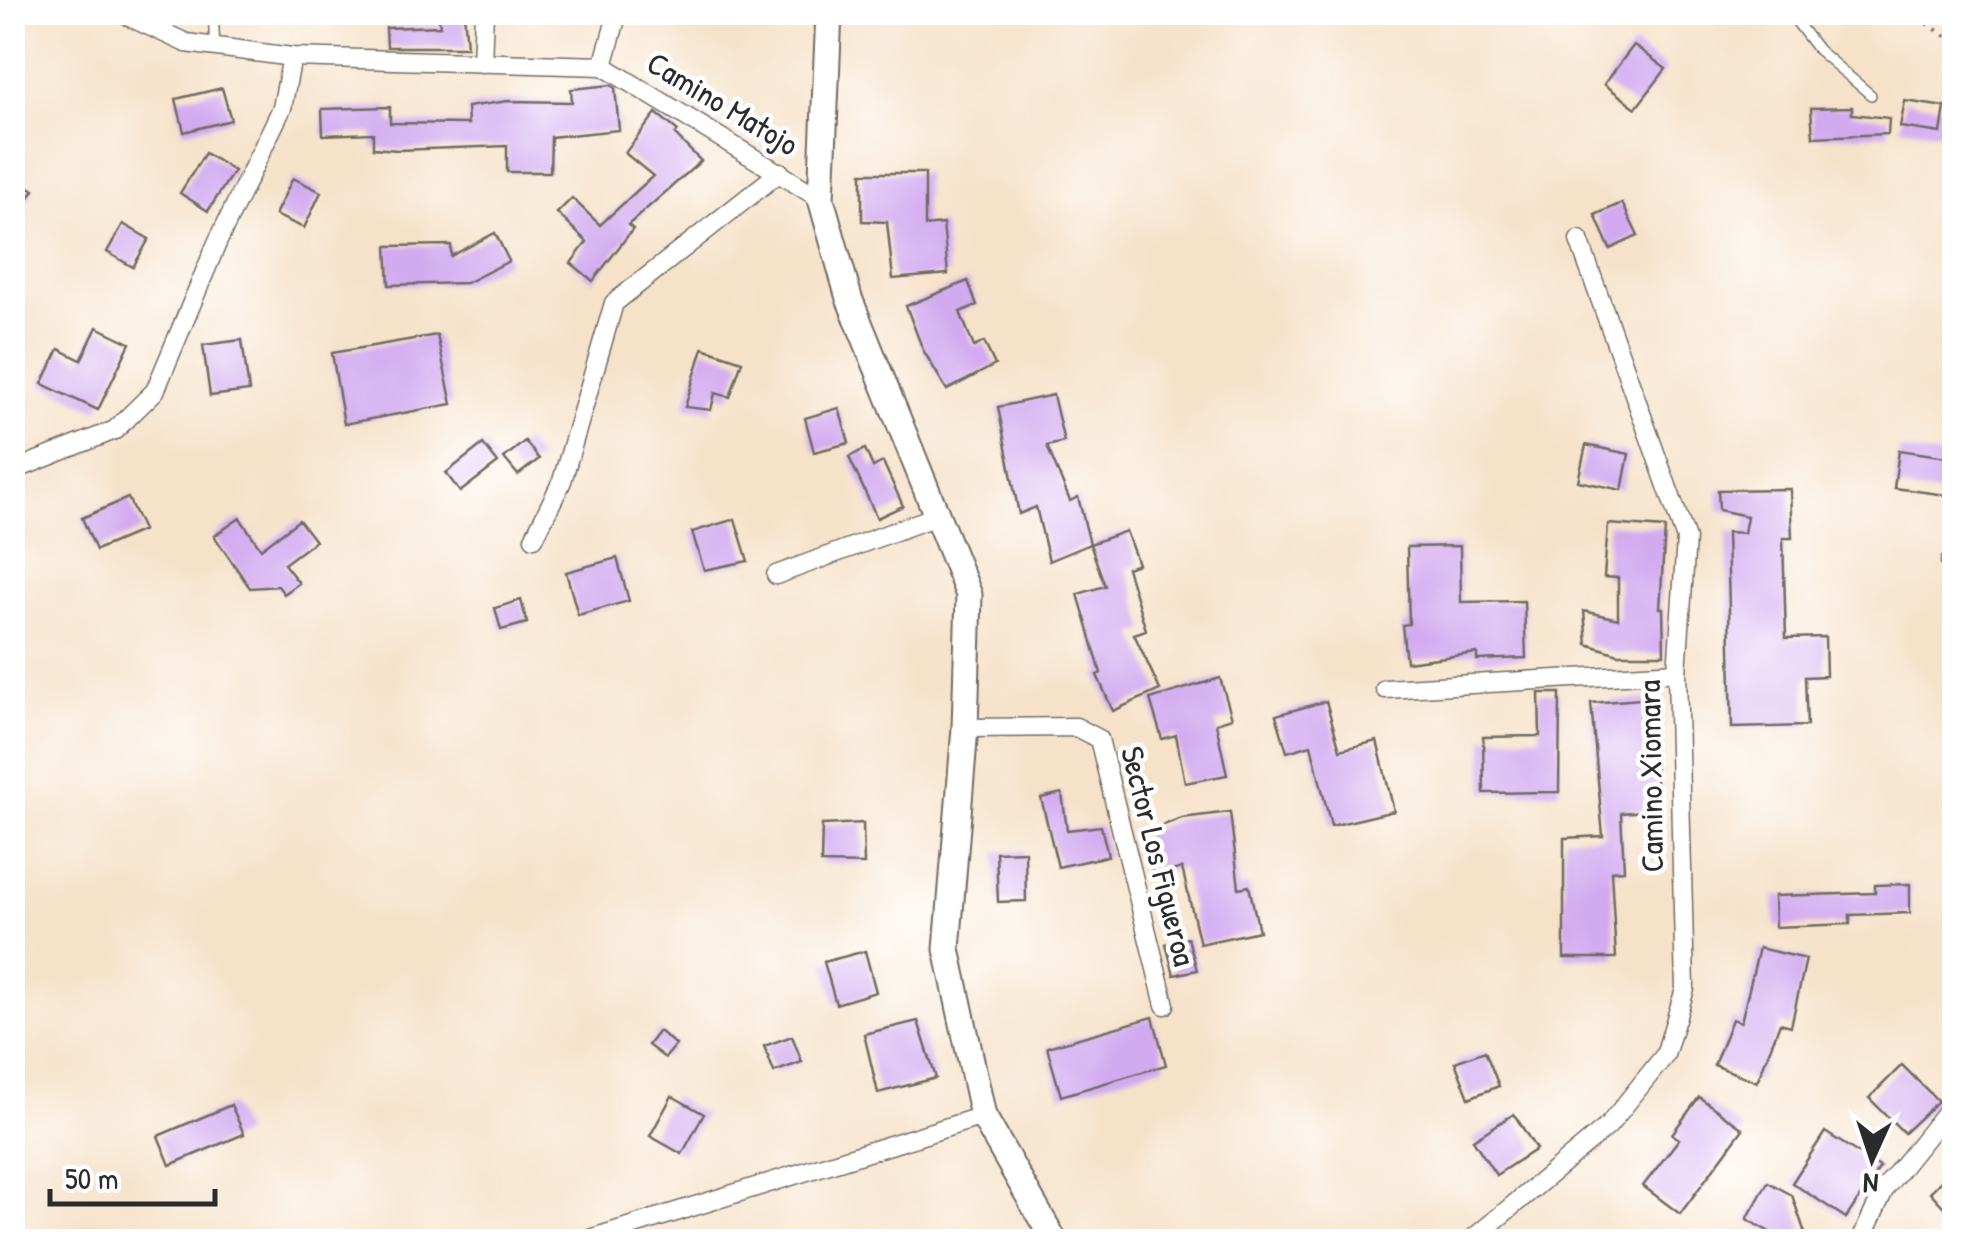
<svg xmlns="http://www.w3.org/2000/svg" width="1967" height="1254" font-family="'Patrick Hand',sans-serif">
<style>
.building{fill:#d2aaf0}
.lines{fill:none;stroke-linecap:round;stroke-linejoin:round}
.lane-casing{stroke:#726b62;stroke-width:12}
.street-casing{stroke:#726b62;stroke-width:21}
.secondary-casing{stroke:#726b62;stroke-width:29}
.path{stroke:#726b62;stroke-width:4;stroke-dasharray:2.5 8;stroke-linecap:butt}
.lane{stroke:#fff;stroke-width:9}
.street{stroke:#fff;stroke-width:18}
.secondary{stroke:#fff;stroke-width:25}
.labels{text-anchor:middle;dominant-baseline:central;stroke-width:9;stroke-linejoin:round;paint-order:stroke}
.street-label{font-size:32px;fill:#2b2b2b;stroke:#fff}
</style>
<rect width="100%" height="100%" fill="#fff"/>
<filter id="ink" filterUnits="userSpaceOnUse"><feTurbulence type="fractalNoise" baseFrequency=".01" numOctaves="2"/><feDisplacementMap in="SourceGraphic" scale="20" xChannelSelector="R" yChannelSelector="G"/><feConvolveMatrix kernelMatrix="1 2 1 2 8 2 1 2 1" color-interpolation-filters="sRGB"/></filter>
<filter id="wash" filterUnits="userSpaceOnUse"><feTurbulence type="fractalNoise" baseFrequency=".0048" numOctaves="4" result="noise"/><feDisplacementMap in="SourceGraphic" scale="40" xChannelSelector="R" yChannelSelector="G"/><feGaussianBlur stdDeviation="2.25" result="paint"/><feColorMatrix in="noise" values="0 0 0 0 0 0 0 0 0 0 0 0 0 0 0 0 0 1.4 0 .05"/><feComposite in="paint" operator="in"/></filter>
<g filter="url(#wash)">
<rect width="100%" height="100%" fill="#f6e2c9"/>
<g id="blocks">
<g class="building">
<polygon points="438,12 464,12 467,47 387,47 386,28 440,26"/>
<polygon points="1634,45 1666,69 1636,108 1604,84"/>
<polygon points="611,85 615,88 619,130 551,137 550,172 507,172 507,146 398,150 373,148 373,133 323,135 322,109 390,107 390,123 468,124 467,107 508,101 572,102 571,89"/>
<polygon points="222,88 231,120 184,132 176,99"/>
<polygon points="1905,101 1945,107 1941,133 1900,127"/>
<polygon points="1852,107 1852,114 1889,118 1888,134 1813,137 1811,108"/>
<polygon points="656,113 678,131 675,135 701,161 628,225 633,229 593,281 571,263 587,242 557,213 572,198 600,225 653,176 625,153"/>
<polygon points="205,153 234,171 208,211 180,193"/>
<polygon points="862,173 925,173 925,226 943,224 948,274 893,279 887,222 862,221"/>
<polygon points="12,176 34,190 12,222"/>
<polygon points="293,178 321,192 304,228 275,215"/>
<polygon points="1622,203 1638,236 1610,249 1595,215"/>
<polygon points="123,224 149,239 133,267 107,252"/>
<polygon points="495,233 509,261 466,283 389,285 387,246 451,245 451,256"/>
<polygon points="968,281 977,305 960,312 974,347 984,342 995,365 947,390 923,350 906,306"/>
<polygon points="97,327 130,343 98,410 42,384 59,349 81,360"/>
<polygon points="437,335 452,404 344,424 332,353"/>
<polygon points="242,340 249,391 210,396 203,345"/>
<polygon points="703,348 742,361 730,397 715,393 711,410 685,407"/>
<polygon points="1053,395 1064,442 1047,446 1070,501 1078,497 1090,544 1049,561 1036,507 1019,514 998,407"/>
<polygon points="839,408 849,443 814,452 805,418"/>
<polygon points="525,441 539,459 518,475 504,458"/>
<polygon points="483,444 498,463 460,492 446,473"/>
<polygon points="1586,445 1629,454 1622,490 1578,481"/>
<polygon points="865,449 873,467 883,462 903,506 877,518 849,457"/>
<polygon points="1899,450 1954,458 1954,496 1894,488"/>
<polygon points="1790,489 1792,538 1783,538 1786,638 1825,637 1826,676 1805,677 1807,726 1732,728 1727,532 1744,533 1747,516 1719,510 1718,490"/>
<polygon points="128,498 143,530 96,550 82,518"/>
<polygon points="240,518 261,549 299,520 315,541 284,564 299,583 284,594 278,586 250,588 214,536"/>
<polygon points="735,519 748,561 704,570 692,532"/>
<polygon points="1608,524 1665,528 1660,608 1663,608 1664,654 1618,654 1587,644 1584,611 1618,619 1618,578 1604,577"/>
<polygon points="1126,531 1138,564 1127,568 1146,630 1134,634 1160,690 1113,711 1097,675 1101,673 1078,594 1105,586 1090,544"/>
<polygon points="1460,546 1461,602 1524,601 1526,658 1477,660 1477,653 1406,662 1402,625 1409,624 1407,547"/>
<polygon points="617,558 629,601 578,615 566,572"/>
<polygon points="521,600 527,623 501,630 495,608"/>
<polygon points="1220,678 1232,718 1216,723 1227,775 1185,783 1176,735 1162,739 1150,699"/>
<polygon points="1539,693 1560,693 1559,792 1484,793 1483,737 1540,736"/>
<polygon points="1653,698 1657,810 1621,813 1624,870 1611,871 1616,958 1564,958 1564,838 1603,836 1591,703"/>
<polygon points="1326,701 1340,750 1377,741 1394,811 1331,826 1311,745 1287,752 1276,715"/>
<polygon points="1062,793 1067,830 1101,826 1108,856 1058,867 1041,798"/>
<polygon points="1230,812 1239,888 1249,886 1259,931 1200,944 1182,868 1154,876 1142,833 1182,818"/>
<polygon points="863,823 864,864 821,863 822,825"/>
<polygon points="1025,851 1026,901 998,902 996,852"/>
<polygon points="1910,884 1910,913 1850,915 1850,924 1775,927 1774,896 1875,893 1875,885"/>
<polygon points="1188,938 1197,970 1174,975 1166,944"/>
<polygon points="1759,948 1806,959 1791,1026 1780,1023 1757,1082 1714,1065 1732,1019 1741,1022"/>
<polygon points="865,951 876,992 836,1004 824,962"/>
<polygon points="1153,1017 1166,1065 1061,1096 1047,1047"/>
<polygon points="918,1021 936,1078 878,1093 864,1034"/>
<polygon points="659,1031 676,1045 665,1058 648,1045"/>
<polygon points="792,1036 802,1062 774,1072 764,1046"/>
<polygon points="1485,1051 1499,1086 1469,1098 1455,1062"/>
<polygon points="1902,1065 1938,1101 1904,1133 1869,1098"/>
<polygon points="672,1096 704,1114 682,1154 650,1136"/>
<polygon points="1699,1097 1743,1129 1680,1214 1643,1186 1679,1139 1672,1134"/>
<polygon points="231,1105 244,1134 170,1165 158,1136"/>
<polygon points="1514,1114 1536,1149 1496,1175 1473,1140"/>
<polygon points="1825,1132 1880,1167 1846,1218 1792,1183"/>
<polygon points="1954,1168 1954,1218 1930,1192"/>
<polygon points="1768,1182 1792,1195 1808,1242 1787,1242 1747,1219"/>
</g>
</g>
</g>
<g filter="url(#ink)">
<use href="#blocks" fill-opacity="0" stroke="#726b62" stroke-width="2.5"/>
<g class="lines">
<defs>
<g id="lane">
<polyline points="213,12 215,47"/>
<polyline points="1789,12 1818,50 1871,95"/>
</g>
<g id="street">
<polyline points="119,12 186,43 292,57 603,66 821,199"/>
<polyline points="482,63 484,12"/>
<polyline points="603,66 618,12"/>
<polyline points="12,471 115,430 155,391 217,243 282,108 292,57"/>
<polyline points="534,538 562,481 614,303 780,172"/>
<polyline points="1950,562 1954,567"/>
<polyline points="776,575 939,515"/>
<polyline points="1385,689 1677,672"/>
<polyline points="965,728 1076,727 1099,739 1165,1005"/>
<polyline points="580,1242 983,1116"/>
<polyline points="1469,1242 1608,1126 1665,1055 1685,989 1677,672 1686,539 1579,240"/>
<polyline points="1860,1242 1885,1188 1954,1102"/>
</g>
<polyline id="secondary" points="829,12 821,199 849,298 969,595 965,728 947,949 983,1116 1055,1242"/>
</defs>
<use href="#lane" class="lane-casing"/>
<use href="#street" class="street-casing"/>
<use href="#secondary" class="secondary-casing"/>
<polyline class="path" points="1909,12 1954,41"/>
<use href="#lane" class="lane"/>
<use href="#street" class="street"/>
<use href="#secondary" class="secondary"/>
</g>
</g>
<g class="labels">
<g class="street-label">
<text transform="translate(723 103) rotate(31)">Camino Matojo</text>
<text transform="translate(1650 776) rotate(-91)">Camino Xiomara</text>
<text transform="translate(1159 856) rotate(76)">Sector Los Figueroa</text>
</g>
</g>
<rect width="1967" height="1254" fill="none" stroke="#fff" stroke-width="50"/>
<g transform="translate(1872 1159) rotate(183)" stroke="#ffffff" stroke-width="8" paint-order="stroke">
<path d="M0-8L18 38L0 25L-18 38Z" fill="#2b2b2b"/>
<text y="-15" font-size="28" font-weight="bold" text-anchor="middle" fill="#2b2b2b">N</text>
</g>
<path d="M50 1189v15h165v-15" fill="none" stroke="#2b2b2b" stroke-width="5"/>
<text x="65" y="1189" font-size="30" fill="#2b2b2b" stroke="#ffffff" stroke-width="8" paint-order="stroke">50 m</text>
</svg>
